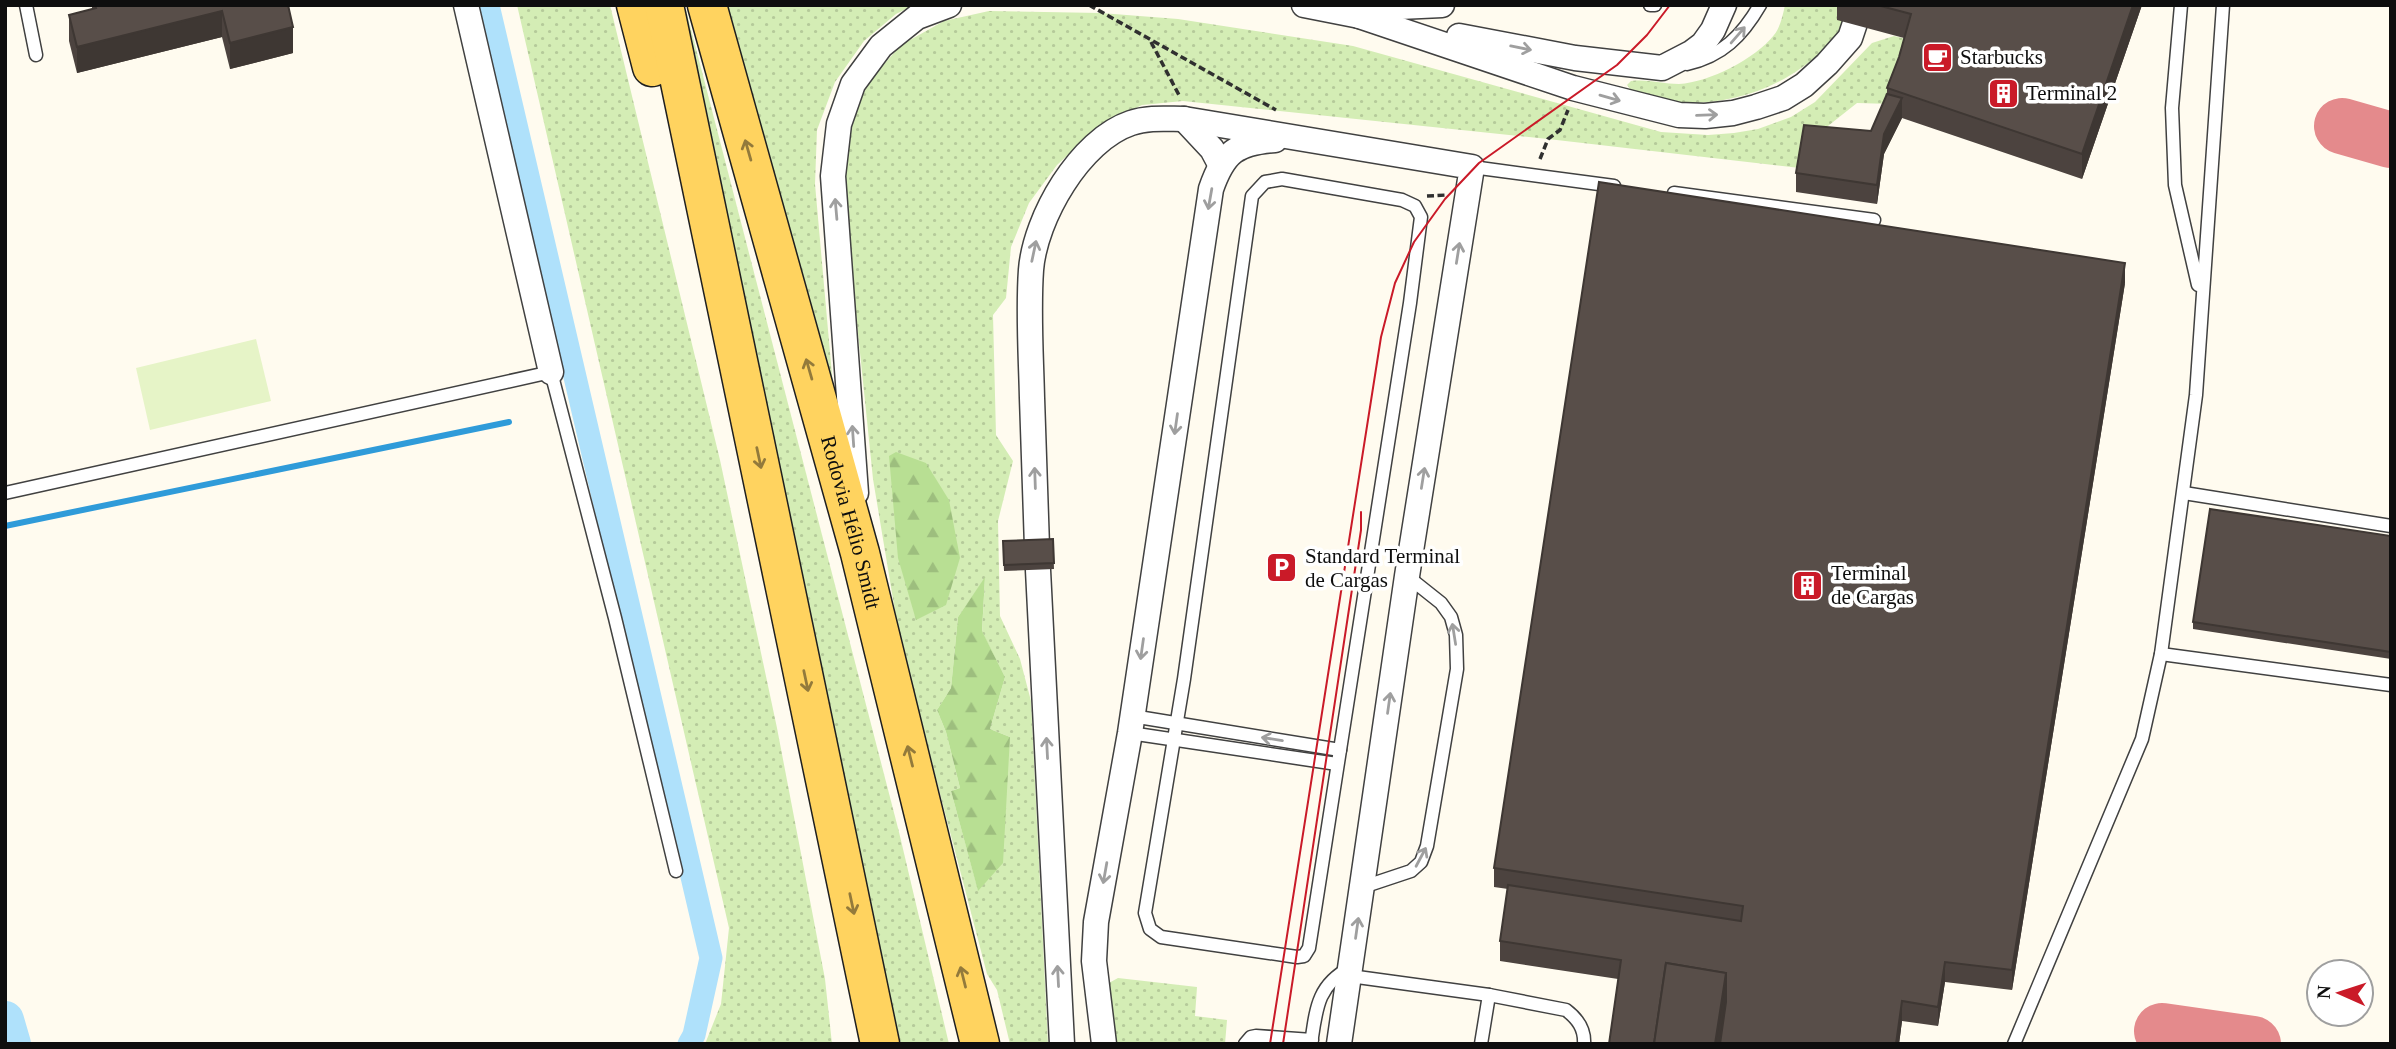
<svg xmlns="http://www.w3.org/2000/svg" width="2396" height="1049" font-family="'Times New Roman',serif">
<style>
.grass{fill:url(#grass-dots);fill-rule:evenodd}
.forest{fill:url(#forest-firs)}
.pitch{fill:#e6f4c7}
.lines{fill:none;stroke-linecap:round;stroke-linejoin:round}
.stream{stroke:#2f9bd9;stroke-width:6}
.canal{stroke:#afe1fb;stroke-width:23}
.river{stroke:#afe1fb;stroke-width:38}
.taxiway{stroke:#e48a8c;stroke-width:56}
.service-casing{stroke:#414141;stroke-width:15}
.minor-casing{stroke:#414141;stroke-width:27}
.primary-casing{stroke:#1f1f1f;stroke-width:41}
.path{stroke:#303030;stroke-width:3.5;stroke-dasharray:7 3.5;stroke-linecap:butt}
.service{stroke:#fff;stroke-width:12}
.minor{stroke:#fff;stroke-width:24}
.primary{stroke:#ffd35f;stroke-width:38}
.tram{stroke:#ca1a28;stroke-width:2}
.wall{fill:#4c433f}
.shaded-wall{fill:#3e3733}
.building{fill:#584e49;stroke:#3e3733;stroke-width:2}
.oneway{stroke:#9f9f9f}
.oneway2{stroke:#937a3b}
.labels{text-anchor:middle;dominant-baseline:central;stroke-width:7;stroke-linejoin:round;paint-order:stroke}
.poi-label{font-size:21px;fill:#0e0e0e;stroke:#fff;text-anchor:start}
.street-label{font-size:21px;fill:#0e0e0e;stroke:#fff}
</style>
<defs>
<pattern id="grass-dots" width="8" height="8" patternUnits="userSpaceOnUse" patternTransform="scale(1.75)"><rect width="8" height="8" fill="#d4edb5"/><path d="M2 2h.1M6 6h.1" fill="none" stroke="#b5ca9a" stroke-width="1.8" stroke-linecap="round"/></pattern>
<pattern id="forest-firs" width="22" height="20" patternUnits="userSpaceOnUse" patternTransform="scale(1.75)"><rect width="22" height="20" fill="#b8df93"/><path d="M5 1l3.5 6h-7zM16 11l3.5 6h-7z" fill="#9dbe7e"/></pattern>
</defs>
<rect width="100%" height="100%" fill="#fffbef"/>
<g class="grass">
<polygon points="517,5 610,5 720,460 777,728 825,979 832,1044 705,1044 721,1004 729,928"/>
<polygon points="724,5 914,5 896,14 864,41 835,82 817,130 815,184 833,386"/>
<path d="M1785,5H1843C1843,10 1844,17 1843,21C1841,32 1831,40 1825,48C1787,86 1736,104 1683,103C1666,103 1647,95 1631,90L1627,85L1631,81C1647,79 1663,84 1679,84C1710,82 1755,59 1774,35C1780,28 1783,15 1785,5Z"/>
<polygon points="686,10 899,832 949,1044 901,1044 840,799 677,11"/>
<path d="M989,11L1101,13L1178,19L1353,46L1661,132L1708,135L1734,133L1758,129L1791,117L1815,102L1872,43L1894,36L1911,40L1891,104L1857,103L1804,145L1800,168L1548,139L1183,101L1142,105L1119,116L1089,135L1057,165L1029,203L1011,247L1006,298L993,315L996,435L1013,461L998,521L1000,616L1020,659L1031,701L1048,1044H1010L997,990L987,974L911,682L897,623L873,479L844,197L847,145L857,102L878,71L901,45L944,21ZM985,578L982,632L1005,677L990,729L1010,737L978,890L951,791L960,788L946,732L937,710L951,688L958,617Z"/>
<polygon points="1118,978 1197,987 1195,1016 1227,1020 1225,1044 1115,1044 1107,984"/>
</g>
<g class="forest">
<polygon points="896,452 926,463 949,500 960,558 946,605 916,620 898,558 889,456"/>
<polygon points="985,577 982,631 1005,677 990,729 1010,737 1003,863 978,891 951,791 960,788 946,732 937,710 951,688 958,617"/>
</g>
<polygon class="pitch" points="256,339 271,401 150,430 136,368"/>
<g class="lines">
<polyline class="stream" points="5,526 509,422"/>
<polyline class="canal" points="488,5 711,958 694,1035 689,1044"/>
<polyline class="river" points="5,1020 12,1044"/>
<g class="taxiway">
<polyline points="2342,126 2391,140"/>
<polyline points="2162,1031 2253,1044"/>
</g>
<defs>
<g id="service">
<polyline points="26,5 36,55"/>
<polyline points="1650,5 1655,5"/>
<polyline points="2181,5 2172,108 2175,185 2198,285"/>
<path d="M1687,64C1722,56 1742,36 1760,5"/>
<polyline points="1472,167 1614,186"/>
<polygon points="1282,179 1402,200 1415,206 1421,217 1410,303 1309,948 1304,956 1297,957 1161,937 1150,929 1145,913 1184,679 1252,196 1265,182"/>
<polyline points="1674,193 1874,220"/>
<polyline points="5,493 551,372 615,618 676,871"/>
<polyline points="2184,493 2391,526"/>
<polyline points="2161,654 2391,685"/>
<polyline points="1132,716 1340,750"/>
<polyline points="1130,733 1337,764"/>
<polyline points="1363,887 1411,871 1421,862 1427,846 1457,669 1456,635 1451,617 1441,603 1407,576"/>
<path d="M1350,976L1489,995L1566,1010C1578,1019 1585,1029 1584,1044"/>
<polyline points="1245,1044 1251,1037 1256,1036 1312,1040"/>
<path d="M1311,1044C1316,1010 1317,985 1350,968"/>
<polyline points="1481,1044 1489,995"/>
<polyline points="2014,1044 2142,739 2161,654 2196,395 2223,5"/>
</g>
<g id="minor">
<polyline points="466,5 551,372"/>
<polyline points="1304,5 1375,19"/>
<polyline points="1357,9 1442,5"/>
<polyline points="1359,16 1573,88 1679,115 1705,116 1733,113 1756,107 1783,98 1804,85 1827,64 1850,38 1861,5"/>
<polyline points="1459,36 1575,58 1662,68 1691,53 1703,44 1713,30 1724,5"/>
<polyline points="1184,119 1212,149 1220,164"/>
<polyline points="856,493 833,176 839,124 853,84 881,46 917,17 949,5"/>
<path d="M1037,547C1035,497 1034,447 1032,398C1031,355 1028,312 1031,270C1035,218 1080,140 1131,123C1148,117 1167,119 1184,119L1472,167L1407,576L1339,1044"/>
<polyline points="1038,570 1062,1044"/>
<path d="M1104,1044L1094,961L1096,922L1130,733L1211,189C1224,152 1236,143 1275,140"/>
</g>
<g id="primary">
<polyline points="636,5 652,67"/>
<polyline points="664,5 880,1044"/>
<path id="s1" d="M707,5L860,553L980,1044"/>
</g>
</defs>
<use href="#service" class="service-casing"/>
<use href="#minor" class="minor-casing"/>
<use href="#primary" class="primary-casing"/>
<g class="path">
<polyline points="1089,5 1276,110"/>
<polyline points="1151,42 1180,97"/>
<polyline points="1540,159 1548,139 1560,130 1568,110"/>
<polyline points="1427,196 1447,195"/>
</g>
<use href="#service" class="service"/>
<use href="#minor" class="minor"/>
<use href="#primary" class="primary"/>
<g class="tram">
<polyline points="1270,1044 1381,337 1395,283 1414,242 1445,199 1479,163 1617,65 1647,35 1670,5"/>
<polyline points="1283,1044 1361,530 1361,512"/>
</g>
</g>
<g class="wall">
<polygon points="92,5 288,5 293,53 230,69 222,37 77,73 69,41 69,15 92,9"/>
<polygon points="1837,5 2142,5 2082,179 1902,118 1884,154 1877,204 1796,192 1796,173 1871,131 1887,94 1887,88 1899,57 1904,38 1837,20"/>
<polygon points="2125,283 2012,990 1945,982 1938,1026 1902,1021 1899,1044 1609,1044 1618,979 1500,961 1500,941 1508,889 1494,887 1494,868"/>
<polygon points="2391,536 2391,659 2193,629 2193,622"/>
<polygon points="1053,539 1054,569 1004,571 1003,541"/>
</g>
<g class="shaded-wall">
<polygon points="2133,5 2142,5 2082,179 2082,154"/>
<polygon points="222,11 222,37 77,73 77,47"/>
<polygon points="293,27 293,53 230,69 230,43"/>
<polygon points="1902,98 1902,118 1884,154 1877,204 1877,185 1884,134"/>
<polygon points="2125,263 2125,283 2012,990 2012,970"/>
<polygon points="1945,962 1945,982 1938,1026 1938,1007"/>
<polygon points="1726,973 1726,1022 1723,1044 1715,1044"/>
<polygon points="1902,1001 1902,1021 1899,1044 1896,1044"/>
</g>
<g class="building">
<polygon points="95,5 288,5 293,27 230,43 222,11 77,47 69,15 96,8"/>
<polygon points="1877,5 2133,5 2082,154 1887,88 1899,57 1911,14"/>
<polygon points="1887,94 1902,98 1884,134 1877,185 1796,173 1804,125 1871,131"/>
<polygon points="1599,182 2125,263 2012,970 1945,962 1938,1007 1902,1001 1896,1044 1720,1044 1726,1002 1726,973 1666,963 1654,1044 1609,1044 1621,960 1500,941 1508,885 1741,921 1743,906 1494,868"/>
<polygon points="2210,509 2391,536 2391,652 2193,622"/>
<polygon points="1053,539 1054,563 1004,565 1003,541"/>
<polygon points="1666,963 1726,973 1715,1044 1654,1044"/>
</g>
<defs><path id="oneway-shaft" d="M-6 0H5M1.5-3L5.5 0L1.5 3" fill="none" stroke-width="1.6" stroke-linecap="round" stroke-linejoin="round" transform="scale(1.75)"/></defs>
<g class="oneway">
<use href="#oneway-shaft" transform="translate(1738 35) rotate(-49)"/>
<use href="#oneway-shaft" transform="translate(1521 48) rotate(11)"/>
<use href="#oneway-shaft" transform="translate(1610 98) rotate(16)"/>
<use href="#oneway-shaft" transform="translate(1707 115) rotate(-2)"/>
<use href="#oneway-shaft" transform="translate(1210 199) rotate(100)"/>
<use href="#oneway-shaft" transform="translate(836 209) rotate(-95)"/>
<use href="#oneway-shaft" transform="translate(1034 251) rotate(-78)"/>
<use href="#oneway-shaft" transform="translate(1458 253) rotate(-81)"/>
<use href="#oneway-shaft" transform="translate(1176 424) rotate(98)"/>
<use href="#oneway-shaft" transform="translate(853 436) rotate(-94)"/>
<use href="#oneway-shaft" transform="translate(1035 478) rotate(-92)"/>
<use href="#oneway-shaft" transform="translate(1423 478) rotate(-81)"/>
<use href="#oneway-shaft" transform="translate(1454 634) rotate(-99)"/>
<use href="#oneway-shaft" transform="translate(1142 649) rotate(98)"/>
<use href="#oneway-shaft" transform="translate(1389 703) rotate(-82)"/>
<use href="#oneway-shaft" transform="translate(1272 739) rotate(-171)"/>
<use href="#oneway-shaft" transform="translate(1047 748) rotate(-93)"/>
<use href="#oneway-shaft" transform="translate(1421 857) rotate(-62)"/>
<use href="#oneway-shaft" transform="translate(1105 873) rotate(100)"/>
<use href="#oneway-shaft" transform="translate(1357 928) rotate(-82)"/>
<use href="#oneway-shaft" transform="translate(1058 976) rotate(-93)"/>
</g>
<g class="oneway2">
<use href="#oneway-shaft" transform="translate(748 150) rotate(-106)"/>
<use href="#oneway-shaft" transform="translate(809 369) rotate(-106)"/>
<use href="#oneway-shaft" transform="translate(759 458) rotate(78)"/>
<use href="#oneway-shaft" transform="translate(806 681) rotate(78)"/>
<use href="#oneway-shaft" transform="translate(910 756) rotate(-104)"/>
<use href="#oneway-shaft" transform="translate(852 904) rotate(78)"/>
<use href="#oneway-shaft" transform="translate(963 977) rotate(-104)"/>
</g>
<defs>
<symbol id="cafe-square" viewBox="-11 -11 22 22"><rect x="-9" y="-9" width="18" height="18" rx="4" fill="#ca1a28" stroke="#fff"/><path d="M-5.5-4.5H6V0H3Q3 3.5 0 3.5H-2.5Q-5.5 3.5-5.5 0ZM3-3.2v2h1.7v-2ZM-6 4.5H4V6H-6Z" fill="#fff"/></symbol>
<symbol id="building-square" viewBox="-11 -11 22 22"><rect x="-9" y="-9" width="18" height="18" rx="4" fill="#ca1a28" stroke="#fff"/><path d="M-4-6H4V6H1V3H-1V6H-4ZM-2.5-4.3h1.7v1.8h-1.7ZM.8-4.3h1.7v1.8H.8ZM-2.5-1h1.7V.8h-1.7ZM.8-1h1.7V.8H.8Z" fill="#fff"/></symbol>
<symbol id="parking-square" viewBox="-11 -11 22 22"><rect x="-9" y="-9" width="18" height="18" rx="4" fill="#ca1a28" stroke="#fff"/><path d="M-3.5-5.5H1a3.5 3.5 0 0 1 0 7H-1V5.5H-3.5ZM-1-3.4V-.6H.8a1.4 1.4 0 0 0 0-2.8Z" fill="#fff"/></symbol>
</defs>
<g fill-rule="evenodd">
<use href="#cafe-square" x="1920" y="40" width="35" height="35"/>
<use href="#building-square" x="1986" y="76" width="35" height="35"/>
<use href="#parking-square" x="1264" y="550" width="35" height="35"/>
<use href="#building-square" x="1790" y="568" width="35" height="35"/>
</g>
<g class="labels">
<g class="poi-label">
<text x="1960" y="57">Starbucks</text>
<text x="2026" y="93">Terminal 2</text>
<text x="1305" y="556">Standard Terminal<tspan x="1305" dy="24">de Cargas</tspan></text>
<text x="1831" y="573">Terminal<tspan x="1831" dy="24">de Cargas</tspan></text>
</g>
<g class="street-label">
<text stroke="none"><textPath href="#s1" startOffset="537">Rodovia Hélio Smidt</textPath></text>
</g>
</g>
<rect width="2396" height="1049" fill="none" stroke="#0e0e0e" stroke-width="14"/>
<g transform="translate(2340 993) rotate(273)"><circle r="33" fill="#ffffff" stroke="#9f9f9f" stroke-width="2"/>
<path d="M0-5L12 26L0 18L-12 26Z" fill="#ca1a28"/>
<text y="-10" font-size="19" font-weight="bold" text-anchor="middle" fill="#0e0e0e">N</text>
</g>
</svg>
